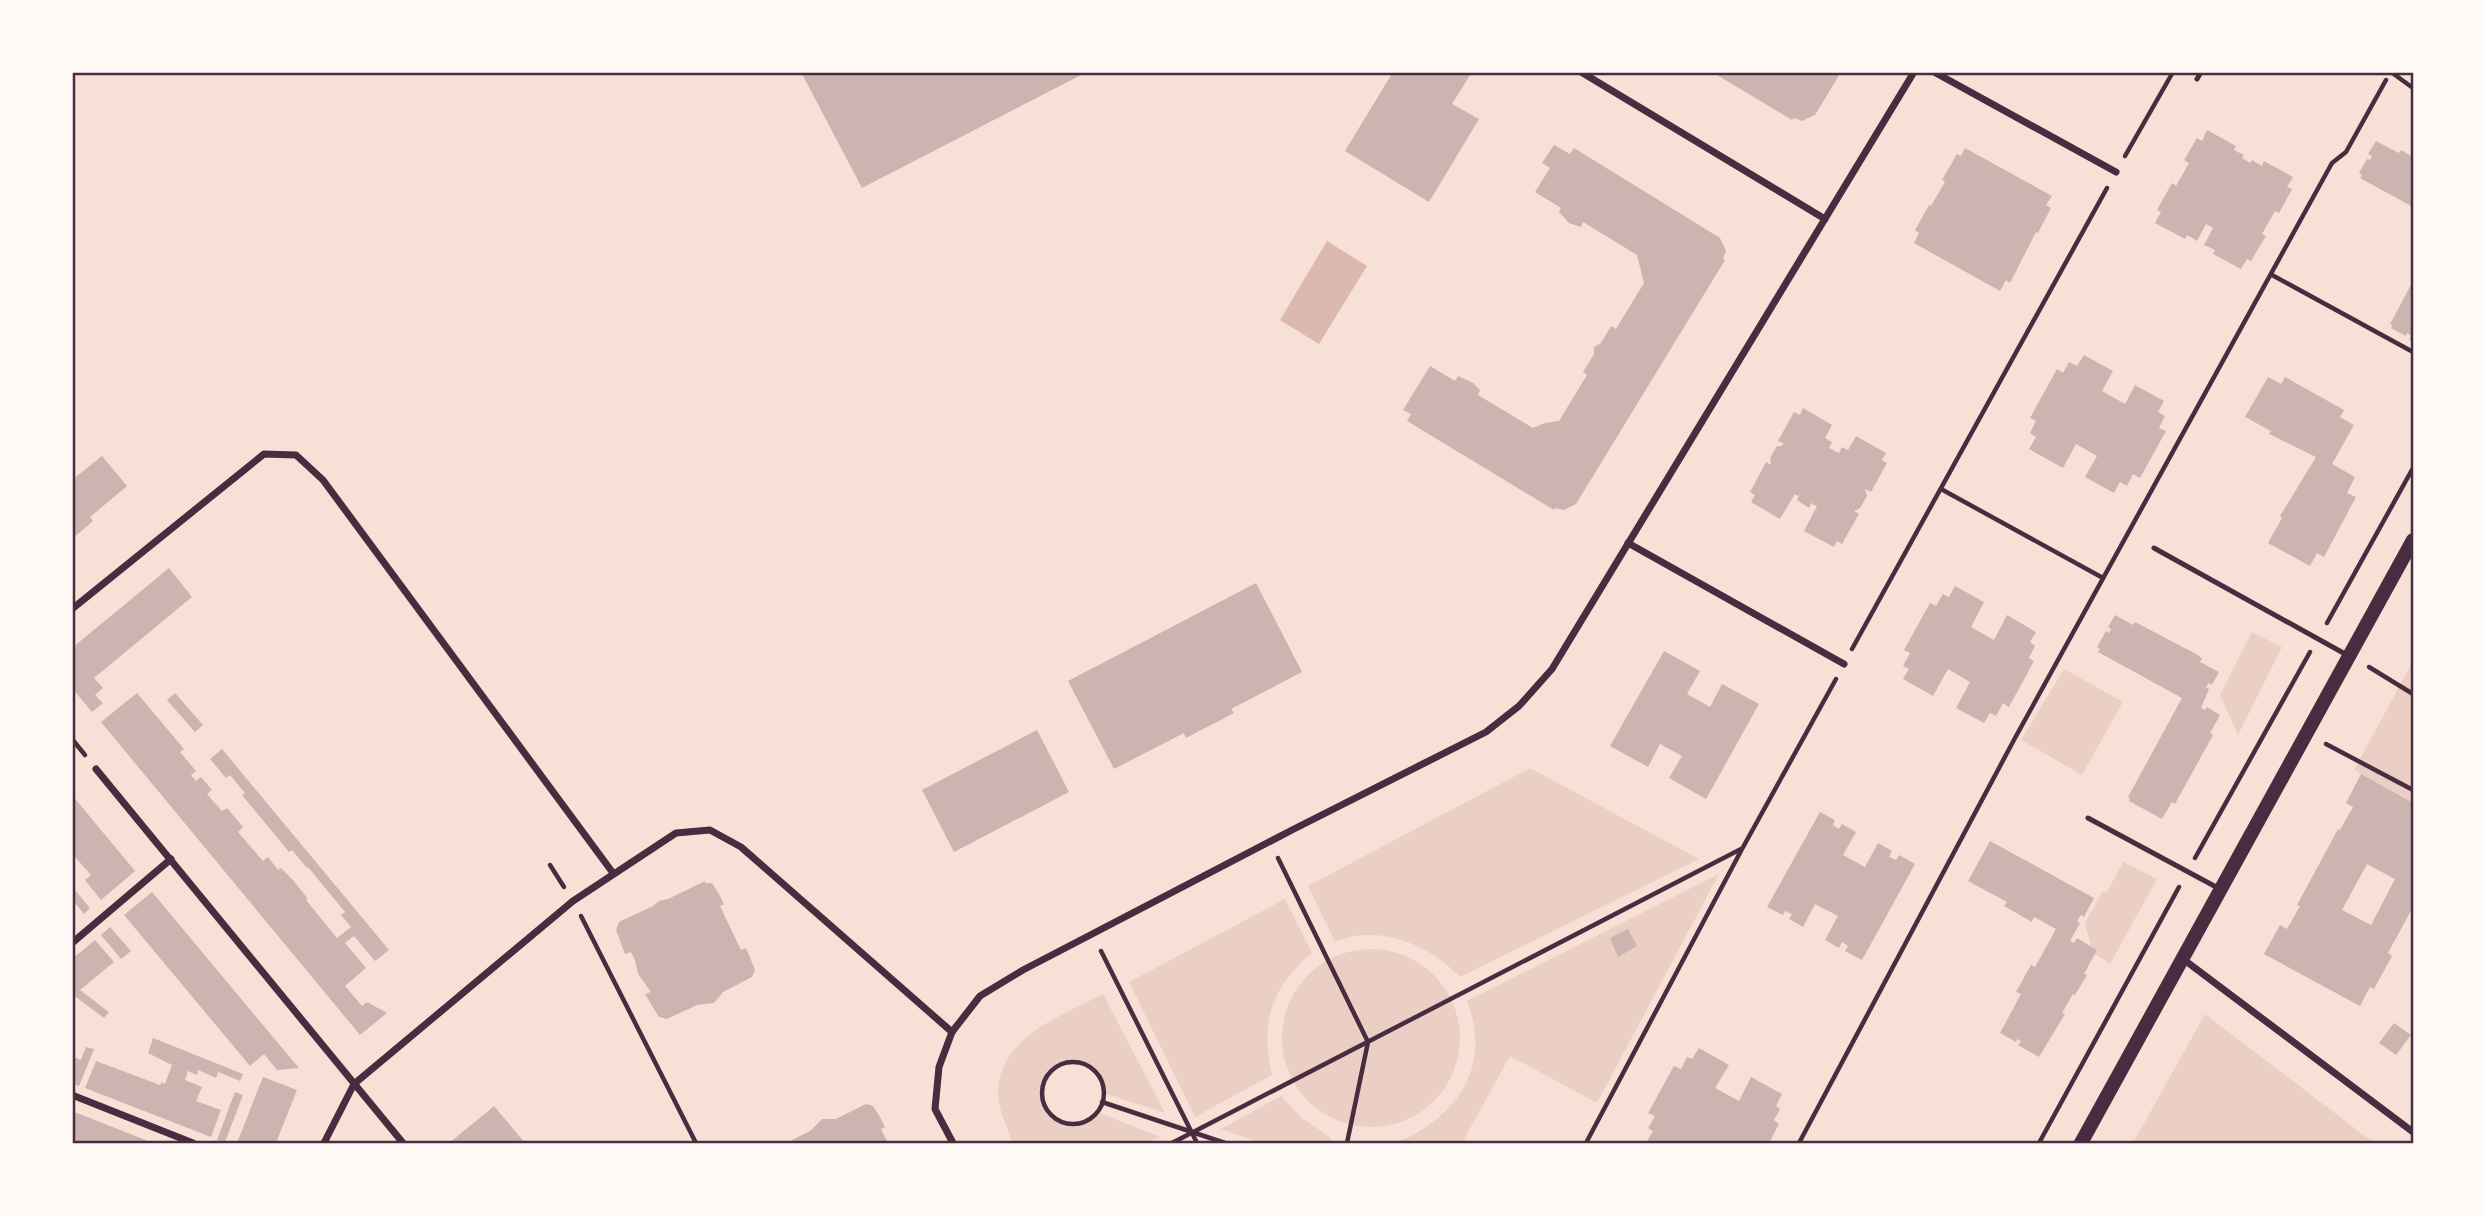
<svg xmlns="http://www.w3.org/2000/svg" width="2485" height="1215" font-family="'Fira Sans Condensed',sans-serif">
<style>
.green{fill:#ebcfc5}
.water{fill:#dcb8b0}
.building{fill:#ccb4b1;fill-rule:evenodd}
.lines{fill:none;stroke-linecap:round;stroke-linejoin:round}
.path{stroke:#4a2c40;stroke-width:4.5}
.service{stroke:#4a2c40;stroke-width:5}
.minor{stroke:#4a2c40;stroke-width:7}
.secondary{stroke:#4a2c40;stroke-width:14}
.neatline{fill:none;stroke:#4a2c40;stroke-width:2.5}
</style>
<rect width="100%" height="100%" fill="#f7e1d7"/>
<g class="green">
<polygon points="2252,632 2282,647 2238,735 2220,695"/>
<polygon points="2413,661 2413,803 2354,770"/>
<polygon points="2064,669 2123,702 2082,775 2021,740"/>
<path d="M1530,768L1699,859L1460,977C1430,945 1379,923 1335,942L1308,886Z"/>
<polygon points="2123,862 2157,879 2110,964 2095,954 2097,950 2091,946 2085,923 2102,892 2107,892"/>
<path d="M1719,874L1597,1103L1510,1056L1462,1143H1359C1371,1143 1385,1143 1397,1141C1409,1139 1420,1131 1430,1124C1472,1094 1486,1050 1467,1001Z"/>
<path d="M1285,899L1312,953C1271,987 1260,1023 1272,1075L1195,1117L1129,982Z"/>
<circle cx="1371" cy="1038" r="89"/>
<path d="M1103,994L1165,1113L1104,1093C1100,1068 1072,1051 1051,1071C1035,1086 1042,1113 1062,1121C1075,1126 1087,1121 1097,1112L1160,1137L1147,1143H1013C1007,1127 998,1109 998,1092C999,1037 1063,1015 1103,994Z"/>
<polygon points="2205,1014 2374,1143 2133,1143"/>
<polygon points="1281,1096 1302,1118 1331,1138 1330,1143 1262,1143 1221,1129"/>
</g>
<polygon class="water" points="1327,241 1367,266 1319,344 1280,320"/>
<g class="building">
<polygon points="801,72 1087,72 862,188"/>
<polygon points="1393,72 1472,72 1452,104 1479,119 1429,202 1345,151"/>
<polygon points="1712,72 1841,72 1815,115 1802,121 1794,118 1792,120"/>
<polygon points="2207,130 2236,146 2234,150 2244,155 2242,158 2250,163 2252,160 2262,166 2264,161 2293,177 2287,187 2292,189 2279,213 2275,211 2262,234 2266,236 2251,261 2247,259 2241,269 2213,254 2215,250 2204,245 2213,228 2206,224 2197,241 2187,235 2185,239 2155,223 2161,212 2157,210 2172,183 2176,186 2189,163 2184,160 2197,138 2202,141"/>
<polygon points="2376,141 2399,153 2401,150 2413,157 2413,207 2360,178 2362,175 2359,173 2367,159 2370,160 2372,156 2368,154"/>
<polygon points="1554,145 1570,154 1574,148 1720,238 1726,251 1723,259 1725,260 1576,504 1564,510 1555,508 1554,510 1407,421 1411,414 1403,410 1430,366 1455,381 1458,376 1473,383 1480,390 1478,395 1533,428 1545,423 1559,421 1587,375 1583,372 1594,354 1594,347 1601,343 1611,326 1616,329 1644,283 1637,255 1583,222 1581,227 1569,223 1559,212 1561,208 1535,192 1550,168 1542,163"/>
<polygon points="1965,148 2052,196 2046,205 2051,208 2038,233 2036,232 2010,283 2006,280 2000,291 1914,243 1919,233 1915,230 1929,205 1931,206 1945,182 1942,180 1957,154 1961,156"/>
<polygon points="2413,281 2413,342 2409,340 2411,336 2407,333 2406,336 2391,328 2393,325 2390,324"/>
<polygon points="2084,355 2113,371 2102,391 2125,404 2135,385 2164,401 2158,412 2165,416 2159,428 2166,431 2140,478 2133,474 2127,486 2120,482 2114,493 2085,477 2097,456 2076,444 2063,468 2029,449 2036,437 2030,433 2036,421 2030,418 2057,369 2063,373 2069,362 2077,366"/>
<polygon points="2268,377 2281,384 2285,377 2344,410 2340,417 2354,425 2332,464 2355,477 2347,493 2356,497 2324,557 2317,553 2310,566 2268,543 2282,518 2280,516 2316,457 2269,434 2271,431 2245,417"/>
<polygon points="1803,408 1832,425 1825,438 1832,442 1829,448 1839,453 1842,447 1848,450 1856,436 1886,453 1882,460 1887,463 1871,492 1865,489 1867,496 1860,508 1854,511 1859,514 1842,544 1837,541 1834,547 1804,531 1817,506 1812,504 1813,500 1809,508 1797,500 1800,493 1798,496 1795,494 1780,519 1751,502 1755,495 1750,492 1766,462 1771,465 1770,458 1777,446 1782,446 1783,443 1778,441 1794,412 1800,415"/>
<polygon points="102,456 127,486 90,517 93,521 72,539 72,480"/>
<polygon points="169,568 192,597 94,678 103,688 95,695 103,703 92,712 72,688 72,648"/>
<polygon points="1256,583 1302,672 1231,709 1234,713 1186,738 1184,733 1114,769 1068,681"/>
<polygon points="1955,586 1984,602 1971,627 1994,640 2007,615 2036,632 2030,642 2035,646 2029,658 2034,661 2009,707 2003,703 1996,716 1990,713 1984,723 1956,708 1970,682 1948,669 1933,696 1903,679 1909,669 1903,666 1910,653 1904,650 1930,603 1936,606 1943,594 1949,597"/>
<polygon points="2115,615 2133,625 2135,622 2198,655 2202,659 2200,662 2219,672 2212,685 2209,683 2206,687 2209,689 2201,708 2205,710 2207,707 2220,715 2210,733 2213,735 2175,804 2172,802 2162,819 2129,801 2130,798 2128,797 2182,698 2098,652 2100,649 2097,647 2106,631 2109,633 2111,629 2108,627"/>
<polygon points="1664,651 1700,671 1687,694 1710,707 1722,684 1759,704 1706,799 1669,778 1682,756 1660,744 1648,767 1610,746"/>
<polygon points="137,693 184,749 180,752 196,771 191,775 196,781 201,777 212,790 207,794 222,811 227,808 243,827 238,832 263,861 268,857 278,870 281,868 293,880 308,899 306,900 337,938 351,927 341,915 345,912 308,867 307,868 292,850 289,852 242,795 245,793 230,775 226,778 210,759 222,749 389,950 375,961 354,936 345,943 366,968 345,986 362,1006 367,1002 387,1013 360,1035 101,722"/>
<polygon points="175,693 203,725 195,732 167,700"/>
<polygon points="1037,730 1069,792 954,852 922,790"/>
<path d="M2361,774L2413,803V907L2388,953L2392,956L2374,989L2370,987L2360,1006L2264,954L2280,925L2287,929L2300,906L2297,905L2338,829L2340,830L2353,807L2346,803ZM2367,864L2395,879L2371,925L2342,910Z"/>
<polygon points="72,795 135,871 101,900 85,880 91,875 75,857 72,860"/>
<polygon points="1820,812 1835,820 1833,825 1839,829 1842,824 1856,832 1843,855 1865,867 1878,843 1892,851 1889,857 1896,860 1899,855 1915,864 1862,960 1845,951 1848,946 1842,942 1839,948 1825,940 1838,916 1815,904 1803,927 1789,919 1792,914 1785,911 1783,915 1767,907"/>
<polygon points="1990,841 2094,898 2084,917 2081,915 2077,921 2080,923 2070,941 2074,943 2077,938 2097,950 2084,974 2087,975 2075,995 2073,994 2062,1013 2065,1014 2039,1057 2018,1045 2021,1041 2017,1039 2016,1042 2000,1033 2021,994 2016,992 2031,965 2035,967 2056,929 2034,917 2032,922 2004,906 2007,902 1968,881"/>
<polygon points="705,881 705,883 712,883 719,894 724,904 720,906 741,950 746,948 755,970 752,977 723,992 714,1003 697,1005 667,1019 659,1017 645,994 651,992 638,974 635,960 631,952 625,954 616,930 619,922 653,906 659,901 668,899"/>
<polygon points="74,889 90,908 84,914 72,899"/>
<polygon points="152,892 278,1043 299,1068 277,1070 264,1054 250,1066 124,915"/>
<polygon points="110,927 131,951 121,959 101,935"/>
<polygon points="1628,929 1637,946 1618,957 1610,938"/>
<polygon points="95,940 114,962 80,990 109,1012 104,1018 72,994 72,959"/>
<polygon points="2394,1023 2411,1035 2396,1055 2379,1043"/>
<polygon points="153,1038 243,1074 240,1081 218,1072 216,1078 198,1070 197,1075 188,1071 185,1080 202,1087 196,1101 221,1110 211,1137 85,1088 96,1061 160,1085 162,1082 165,1084 172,1065 148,1053"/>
<polygon points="86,1047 94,1049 79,1086 72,1083 72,1060 73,1057 81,1060"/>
<polygon points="1699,1048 1729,1065 1715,1088 1739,1101 1751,1077 1782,1094 1776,1106 1780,1109 1774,1120 1779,1124 1769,1143 1646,1143 1653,1131 1648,1128 1655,1116 1648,1113 1674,1066 1681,1069 1687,1057 1692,1059"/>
<polygon points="263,1077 297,1090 276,1143 237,1143"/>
<polygon points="235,1092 243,1095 225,1142 217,1140"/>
<polygon points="866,1104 873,1106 880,1117 885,1127 881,1129 888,1143 786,1143 810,1131 822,1119 836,1119"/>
<polygon points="494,1106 525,1143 449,1143 487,1112"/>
<polygon points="72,1111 153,1143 73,1143"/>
</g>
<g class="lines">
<g class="path">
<polyline points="2391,72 2413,88"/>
<polyline points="2125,156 2173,72"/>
<polyline points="2272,275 2413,352"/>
<polyline points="1941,489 2103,578"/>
<polyline points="2327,623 2413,468"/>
<polyline points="1852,649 2107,188"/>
<polyline points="2369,667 2413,694"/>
<polyline points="72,739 85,755"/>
<polyline points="2326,744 2413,790"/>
<polyline points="1278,858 1368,1042 1347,1143"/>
<polyline points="2195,858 2310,652"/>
<polyline points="550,865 564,887"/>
<polyline points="581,916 696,1143"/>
<polyline points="1101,951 1197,1143"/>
<circle cx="1073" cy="1093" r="31"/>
<polyline points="1102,1102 1225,1143"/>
<polyline points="1172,1143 1741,849"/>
<polyline points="1586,1143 1742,849 1836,679"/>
<polyline points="1799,1143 2015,738 2332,163 2346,152 2386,80"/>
<polyline points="2039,1143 2179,887"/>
</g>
<g class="service">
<polyline points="2197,79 2201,72"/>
<polyline points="2154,548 2347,655"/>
<polyline points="2088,818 2218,888"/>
</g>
<g class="minor">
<polyline points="1581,72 1825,219"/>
<polyline points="1934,72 2116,172"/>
<polyline points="1628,543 1844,664"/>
<polyline points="72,609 264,454 296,455 323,480 613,873"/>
<polyline points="96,769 403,1143"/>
<polyline points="72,943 171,859"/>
<polyline points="2183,959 2413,1132"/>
<polyline points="72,1095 193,1143"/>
<polyline points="324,1143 354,1084 573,901 676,833 710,830 741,847 952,1032"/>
<polyline points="953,1143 935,1109 939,1067 952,1032 980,996 1023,970 1292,830 1486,732 1519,706 1552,669 1914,72"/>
</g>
<polyline class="secondary" points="2081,1143 2413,540"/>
</g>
<rect width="2485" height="1215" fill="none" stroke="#fffaf5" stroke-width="147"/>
<rect x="74" y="74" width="2338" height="1068" class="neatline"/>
</svg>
